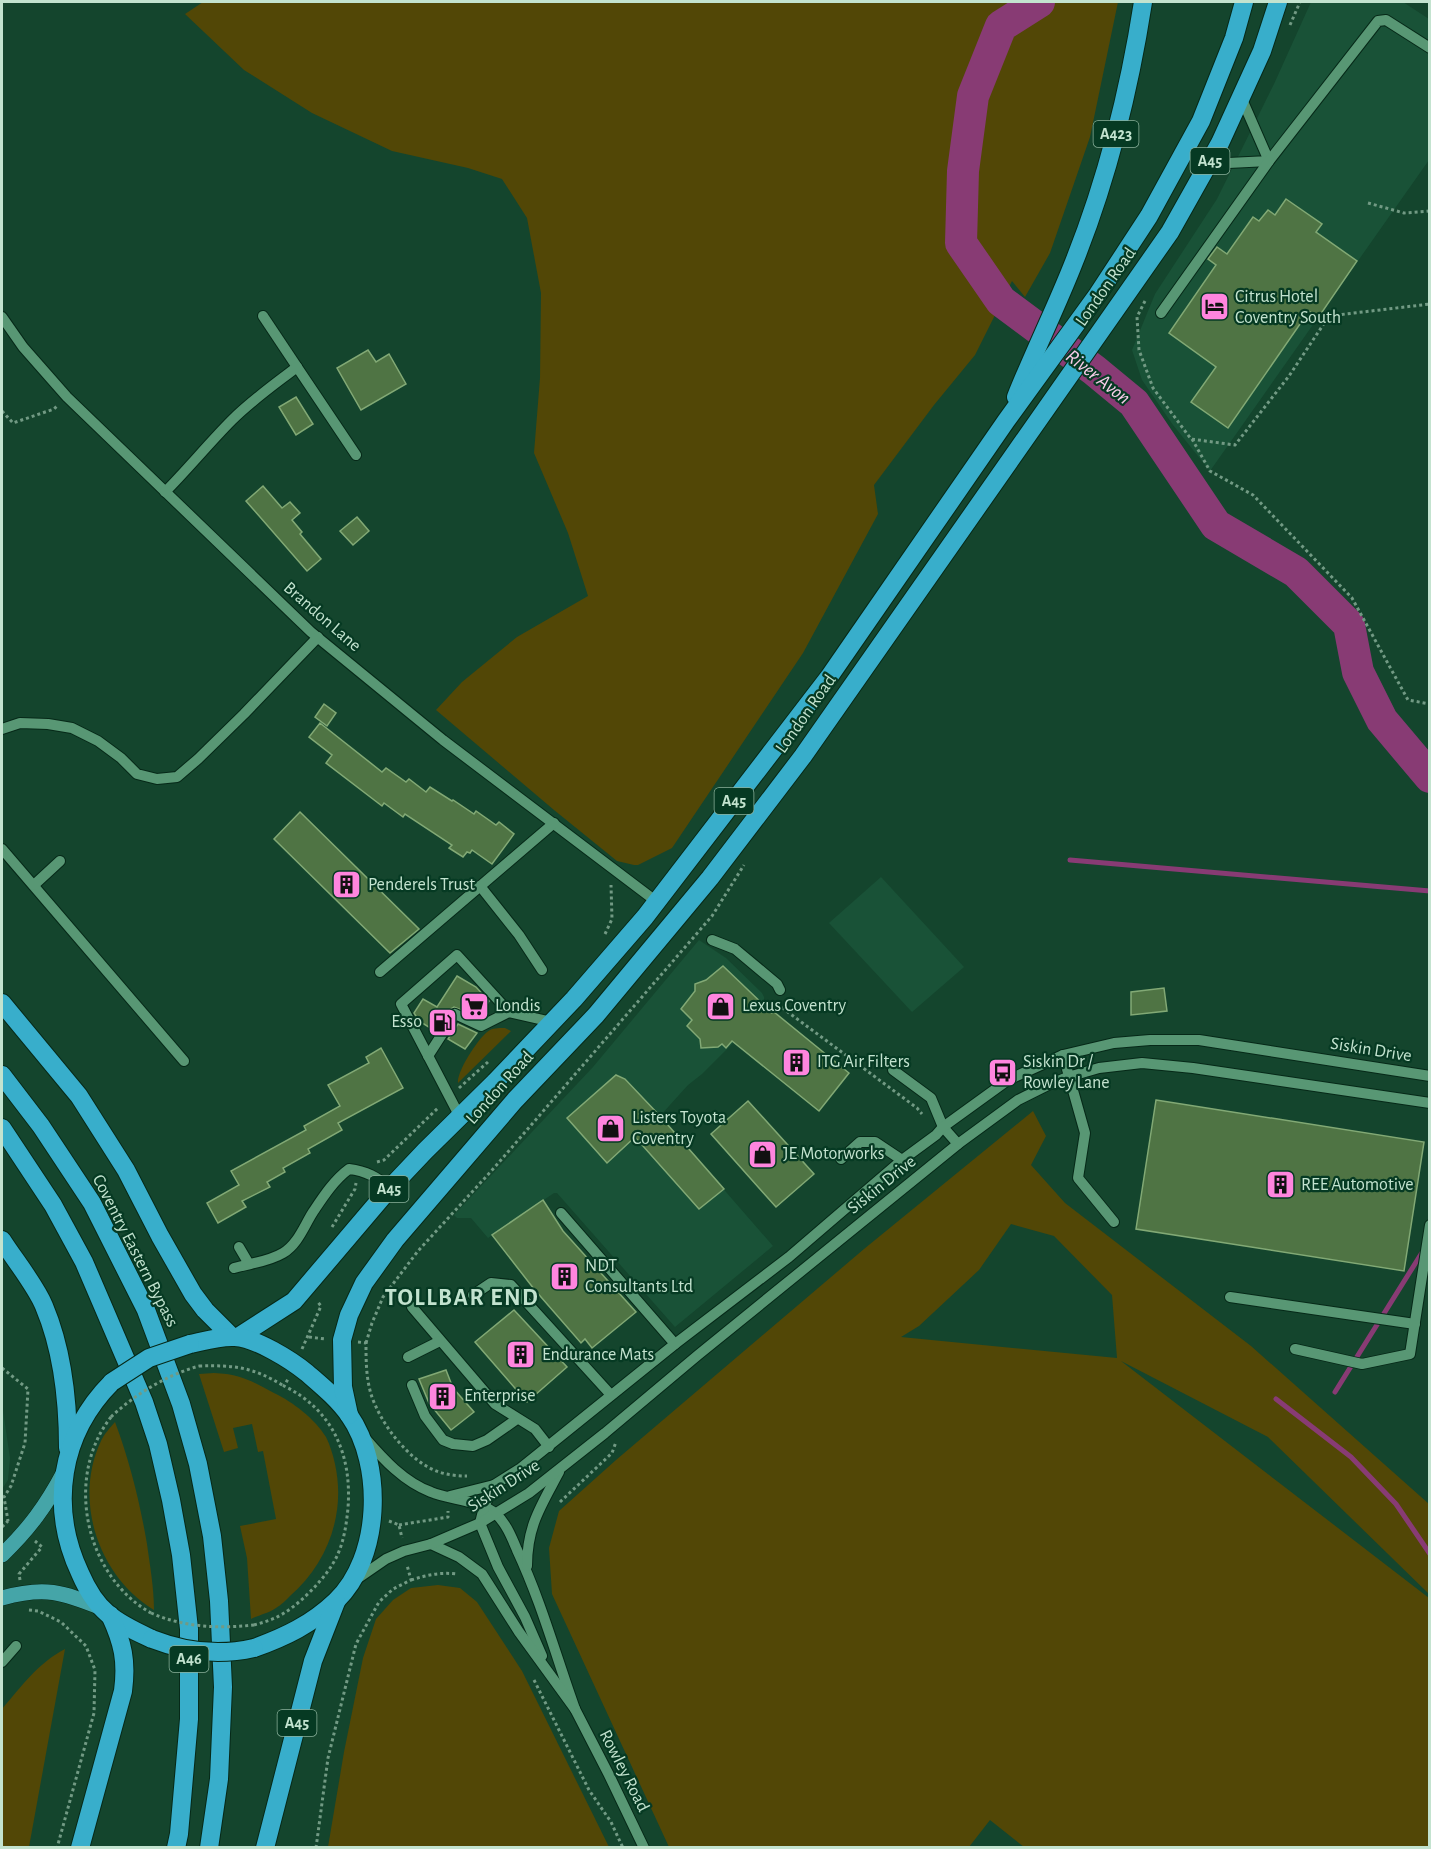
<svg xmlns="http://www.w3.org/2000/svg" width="1431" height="1849" font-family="'Alegreya Sans',sans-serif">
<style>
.built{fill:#195237}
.green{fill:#524706;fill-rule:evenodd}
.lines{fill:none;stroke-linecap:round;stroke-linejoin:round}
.stream{stroke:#883b74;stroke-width:5}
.river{stroke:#883b74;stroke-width:32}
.building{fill:#4f7444;stroke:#82a975;stroke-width:1.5}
.minor-casing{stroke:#062918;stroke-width:12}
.major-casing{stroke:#062918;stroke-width:16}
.highway-casing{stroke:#062918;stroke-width:20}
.path{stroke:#729a84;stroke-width:3;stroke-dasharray:3 3;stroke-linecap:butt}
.minor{stroke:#589774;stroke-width:10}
.major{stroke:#45a5a8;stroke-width:15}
.highway{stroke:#38aecb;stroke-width:18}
.highway-bridge-casing{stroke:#062918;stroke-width:20;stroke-linecap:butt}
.path-bridge{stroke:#729a84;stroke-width:3;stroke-dasharray:3 3;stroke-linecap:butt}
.highway-bridge{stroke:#38aecb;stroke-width:18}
.labels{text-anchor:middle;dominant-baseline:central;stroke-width:4.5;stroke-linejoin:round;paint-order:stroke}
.shield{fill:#063a23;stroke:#8ab09b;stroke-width:1.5}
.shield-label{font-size:16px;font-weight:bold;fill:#c3e3cf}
.street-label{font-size:18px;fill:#c3e3cf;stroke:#063a23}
.poi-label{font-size:18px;fill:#c3e3cf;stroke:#063a23;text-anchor:start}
.water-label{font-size:20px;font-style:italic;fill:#f8cce9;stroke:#063a23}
.district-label{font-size:24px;font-weight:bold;letter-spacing:1.5px;fill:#c3e3cf;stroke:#063a23}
</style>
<rect width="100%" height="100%" fill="#14452d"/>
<g class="built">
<polygon points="1311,2 1403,2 1429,19 1429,160 1210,471 1173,425 1142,380 1132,350 1155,294 1217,199 1274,84"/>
<polygon points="881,877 964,967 912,1012 829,923"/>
<polygon points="699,940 726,958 762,993 764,997 764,1006 739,1037 702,1074 688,1085 660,1116 773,1246 675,1327 557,1193 554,1193 488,1238 471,1218 457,1218 454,1215 593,1067"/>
<polygon points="2,1404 10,1458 8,1480 2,1489"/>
</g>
<g class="green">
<polygon points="203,2 1118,2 1090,137 1050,253 1025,297 1012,281 975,355 934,405 874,485 878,514 803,653 672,848 638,865 634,865 617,861 554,810 436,710 462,682 517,637 588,596 568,533 534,453 540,378 541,293 527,218 502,179 468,168 392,151 312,113 244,70 185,14"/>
<path d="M505,1028L511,1031L458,1083C456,1072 480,1035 490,1030C494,1028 501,1028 505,1028Z"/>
<path d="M1033,1111L1046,1136L1031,1165L1065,1203L1251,1346L1429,1504V1594L1268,1437L1121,1361L1429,1598V1847H1024L990,1820L969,1847H669L552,1594L549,1548L559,1511L616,1460L864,1249ZM1011,1224L1054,1236L1112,1295L1117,1358L901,1337L919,1326L979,1270Z"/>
<path d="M214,1373C241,1374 251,1381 274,1393C293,1402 315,1419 326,1437C330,1445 333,1455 335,1464C346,1513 328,1563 290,1596C286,1600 281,1605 276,1608C269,1613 259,1615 251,1619L247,1558L240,1526L276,1519L263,1451L258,1452L252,1424L233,1428L238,1448L224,1452L199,1374Z"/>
<path d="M115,1422C130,1462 140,1503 147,1544C150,1566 154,1588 154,1610C98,1576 73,1500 101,1441C104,1434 110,1428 115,1422Z"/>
<polygon points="438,1585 460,1588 477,1602 522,1671 609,1847 328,1847 344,1752 363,1658 376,1619 393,1600 411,1588"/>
<path d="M65,1649L29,1847H2V1709C21,1687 38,1663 65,1649Z"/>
</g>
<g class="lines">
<g class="stream">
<polyline points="1070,860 1430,891"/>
<polyline points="1335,1392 1423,1251"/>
<polyline points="1276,1399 1351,1457 1396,1504 1430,1554"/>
</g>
<polyline class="river" points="1039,2 1001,26 973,96 963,171 961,243 1001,301 1094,370 1134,403 1216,525 1296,572 1349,625 1358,672 1382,720 1430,777"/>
</g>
<g class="building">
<polygon points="1286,199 1322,224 1316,232 1357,261 1318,318 1309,311 1228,428 1191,402 1216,367 1169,333 1216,265 1208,259 1217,247 1227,254 1253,217 1259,221 1268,210 1275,215"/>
<polygon points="368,350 376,362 389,354 406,384 361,410 337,368"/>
<polygon points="296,397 313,424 296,435 279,407"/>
<polygon points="263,486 282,508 290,502 300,513 292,520 302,532 300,534 321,559 307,571 246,501"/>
<polygon points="357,517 369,531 353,545 340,531"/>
<polygon points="324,704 336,713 327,726 315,717"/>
<polygon points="320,723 382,772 386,768 406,782 409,779 426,792 430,787 452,801 453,800 474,814 476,811 496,825 499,822 514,834 492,864 472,850 470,853 467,852 463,857 449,848 452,845 405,814 403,817 384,803 382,806 326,763 332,755 309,737"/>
<polygon points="300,812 419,929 390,953 274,839"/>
<polygon points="723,966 772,1013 774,1012 849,1073 819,1111 732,1041 726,1048 722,1044 718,1047 701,1048 700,1039 687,1026 692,1020 681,1009 695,991 695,984 706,980"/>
<polygon points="457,976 476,987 489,1001 480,1017 454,1007 449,1010 435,1031 419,1021 414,1013 423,999 437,1007"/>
<polygon points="1164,988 1167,1011 1131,1015 1131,992"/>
<polygon points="458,1024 477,1033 465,1049 448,1039"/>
<polygon points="381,1048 403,1088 338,1123 342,1130 308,1149 310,1153 283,1168 285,1172 267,1182 270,1187 242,1201 246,1207 218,1223 207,1203 239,1185 231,1171 306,1130 304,1126 340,1106 328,1085 369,1063 366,1057"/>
<polygon points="616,1075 625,1079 660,1116 724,1189 699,1209 635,1137 607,1163 567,1118"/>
<polygon points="1156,1100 1424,1142 1404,1271 1136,1229"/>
<polygon points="748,1101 814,1174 776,1207 711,1134"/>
<polygon points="543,1200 563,1231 636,1312 592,1348 585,1339 581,1343 534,1289 492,1235"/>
<polygon points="514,1310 567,1367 527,1402 475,1342"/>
<polygon points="446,1370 453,1388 474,1412 451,1430 429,1403 419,1379"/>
</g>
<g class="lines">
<defs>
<g id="minor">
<polyline points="1208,164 1269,161 1241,97"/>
<polyline points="1161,313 1269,161 1378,21 1386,20 1430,48"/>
<polyline points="263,316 297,367"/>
<polyline points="2,317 23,347 67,397 311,632 443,740 657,902"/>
<path d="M165,492C188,469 209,443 232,420C252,400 275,384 297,367L356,455"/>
<polyline points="2,729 20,723 48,724 72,728 98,741 121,758 137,774 157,779 177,777 198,759 244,714 318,637"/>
<polyline points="2,849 184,1061"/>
<polyline points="34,885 60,861"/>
<polyline points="480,886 519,935 542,970"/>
<polyline points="712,940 735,949 777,984 780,990"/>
<polyline points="380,972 554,823"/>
<polyline points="1063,1055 1085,1133 1078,1178 1114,1222"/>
<polyline points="428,1056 455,1014 481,1026 509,1012"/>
<polyline points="893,1070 931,1098 943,1127 958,1144"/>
<polyline points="460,1117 401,1004 457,955 509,1012 552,1022"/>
<polyline points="841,1159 860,1142 875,1142 902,1160"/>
<polyline points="561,1213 675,1344"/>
<polyline points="239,1247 249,1264"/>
<path d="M234,1268C251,1263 268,1262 283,1253C298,1244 304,1226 313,1212C323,1197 334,1180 349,1169C366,1171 377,1177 390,1188"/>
<polyline points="473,1295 491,1283 511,1285 611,1395"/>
<polyline points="1230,1297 1415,1324"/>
<polyline points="412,1307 495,1404 535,1429 549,1447"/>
<polyline points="1295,1349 1362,1364 1410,1354 1430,1225"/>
<polyline points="408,1357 440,1341"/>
<polyline points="412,1385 425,1416 443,1440 453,1444 473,1446 487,1440 517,1419"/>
<path d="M365,1438C383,1459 404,1482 431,1492C450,1500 480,1500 496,1514C506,1523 512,1538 517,1550C541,1601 556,1656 575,1709"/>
<polyline points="494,1485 484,1507 480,1523 498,1567 525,1617 542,1656"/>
<polyline points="450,1496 494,1485 521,1468 675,1344 789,1257 902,1160 936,1135 943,1127 1008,1080 1063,1055 1114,1043 1150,1040 1199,1040 1430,1076"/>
<polyline points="431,1544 459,1557 482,1574 519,1632 575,1709 609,1775 644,1848"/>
<path d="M527,1566C527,1526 541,1506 559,1472"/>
<polyline points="357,1579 386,1559 404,1551 431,1544 480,1523 529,1493 605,1433 698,1355 958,1144 1018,1100 1048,1085 1068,1077 1099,1068 1142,1063 1193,1068 1430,1103"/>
<polyline points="2,1662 16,1646"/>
</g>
<g id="major">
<path d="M2,1555C29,1529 46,1506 64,1472"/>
<path d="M2,1598C45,1586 62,1592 102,1608"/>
</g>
<g id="highway">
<path d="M1016,397C1034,352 1056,308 1074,262C1108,177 1129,92 1143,2"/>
<polyline points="2,1003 79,1096 126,1170 160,1236 193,1294 205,1310 232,1337"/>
<polyline points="2,1075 41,1126 92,1203 146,1310 181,1404 198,1464 212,1536 219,1601 223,1687 219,1779 209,1848"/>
<polyline points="2,1128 53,1205 84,1262 144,1402 158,1444 171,1500 181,1555 189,1629 189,1719 179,1834 176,1848"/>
<path d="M2,1240C14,1259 36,1286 44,1306C63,1351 68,1400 68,1448"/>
<polyline points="238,1337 294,1301 390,1188 425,1151 495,1082 574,999 645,917 829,677 1006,421 1098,294 1149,216 1201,121 1234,38 1244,2"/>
<path d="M190,1344C204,1341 220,1336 235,1337C256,1338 291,1360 307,1373C322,1386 338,1399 349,1415C384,1465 381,1558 336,1601C312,1624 285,1637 254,1648"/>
<path d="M112,1382C60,1434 49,1507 80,1573C86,1587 96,1604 108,1614C121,1625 137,1632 152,1639"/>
<polyline points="349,1415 343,1387 342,1340 349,1315 364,1283 395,1240 515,1100 596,1015 710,878 803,756 1170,232 1220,143 1262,51 1278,2"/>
<path d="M80,1848L123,1691C127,1661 123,1643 110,1615"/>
<polyline points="265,1848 313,1661 336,1602"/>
</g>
</defs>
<use href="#minor" class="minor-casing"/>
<use href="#major" class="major-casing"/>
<use href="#highway" class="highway-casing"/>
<g class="path">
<polyline points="1290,25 1300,2"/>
<polyline points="1368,203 1404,213 1430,211"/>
<polyline points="1145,301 1137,317 1139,350 1153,388 1191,439 1235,445 1289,376 1329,316 1430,304"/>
<polyline points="2,411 13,423 54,409 57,406"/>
<polyline points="1192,439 1210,471 1253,495 1352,598 1408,700 1430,704"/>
<polyline points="605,934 612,919 611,885"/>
<polyline points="777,1004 917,1108 922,1114"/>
<polyline points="459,1088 488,1062"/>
<polyline points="377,1162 384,1160 439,1107"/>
<polyline points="332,1227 355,1189 356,1183"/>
<polyline points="309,1337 325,1339"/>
<path d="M358,1342L366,1343C366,1360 366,1377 371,1394C380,1423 409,1462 439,1472C448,1475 458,1476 467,1476"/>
<polyline points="366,1343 372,1323 383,1297 418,1251 494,1168 712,916 744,865"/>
<polyline points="302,1349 321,1306 317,1301"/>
<path d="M199,1366C236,1365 252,1367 284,1386"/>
<polyline points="2,1368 28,1389 25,1443 11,1486 4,1497 8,1521"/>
<path d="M111,1417C64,1477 85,1576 151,1613"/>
<polyline points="560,1502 612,1453 616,1442"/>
<polyline points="389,1521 399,1525 402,1538"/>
<polyline points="399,1525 448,1517 448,1511"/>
<polyline points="2,1527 8,1521 10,1523"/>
<polyline points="20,1580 19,1574 42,1547 35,1541"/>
<path d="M411,1580C427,1575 440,1572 457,1574"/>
<polyline points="29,1610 38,1611 61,1622 86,1646 95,1670 94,1713 57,1848"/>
<path d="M254,1625C261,1623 268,1621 275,1618C295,1609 321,1583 332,1565C343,1548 346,1528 348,1508C352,1455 333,1410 284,1386L288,1379"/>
<polyline points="534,1680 589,1790 611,1822 623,1848"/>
<polyline points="316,1848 328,1758 356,1644 379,1602 393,1589 411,1580 407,1565"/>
</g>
<use href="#minor" class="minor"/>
<use href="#major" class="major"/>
<use href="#highway" class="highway"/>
<defs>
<g id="highway-bridge">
<polyline points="112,1382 149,1358 190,1344"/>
<path d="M152,1639C185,1652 219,1656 254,1648"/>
</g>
</defs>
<use href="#highway-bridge" class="highway-bridge-casing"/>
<g class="path-bridge">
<path d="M111,1417C135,1394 167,1375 199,1366"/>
<path d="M151,1613C183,1627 219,1629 254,1625"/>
</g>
<use href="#highway-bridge" class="highway-bridge"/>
</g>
<defs>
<symbol id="hotel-square" viewBox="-11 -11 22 22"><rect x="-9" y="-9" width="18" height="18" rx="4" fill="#ff85de" stroke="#063a23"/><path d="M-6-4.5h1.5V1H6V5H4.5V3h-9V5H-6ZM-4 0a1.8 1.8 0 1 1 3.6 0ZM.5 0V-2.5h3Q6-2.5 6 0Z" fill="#111"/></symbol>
<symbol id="building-square" viewBox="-11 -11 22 22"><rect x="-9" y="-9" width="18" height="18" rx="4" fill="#ff85de" stroke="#063a23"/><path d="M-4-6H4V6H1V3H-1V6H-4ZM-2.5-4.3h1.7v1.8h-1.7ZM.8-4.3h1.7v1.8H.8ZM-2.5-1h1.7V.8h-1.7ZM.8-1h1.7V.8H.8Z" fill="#111"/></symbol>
<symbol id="supermarket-square" viewBox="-11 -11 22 22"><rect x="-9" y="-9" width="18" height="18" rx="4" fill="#ff85de" stroke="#063a23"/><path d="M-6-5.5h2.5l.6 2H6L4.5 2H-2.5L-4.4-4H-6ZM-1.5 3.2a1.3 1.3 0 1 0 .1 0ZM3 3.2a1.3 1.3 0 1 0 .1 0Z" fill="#111"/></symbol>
<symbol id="shop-square" viewBox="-11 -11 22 22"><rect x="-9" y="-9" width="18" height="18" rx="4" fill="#ff85de" stroke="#063a23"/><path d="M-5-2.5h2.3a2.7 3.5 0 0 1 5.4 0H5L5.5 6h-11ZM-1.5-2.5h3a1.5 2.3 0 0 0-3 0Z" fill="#111"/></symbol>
<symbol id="fuel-square" viewBox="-11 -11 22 22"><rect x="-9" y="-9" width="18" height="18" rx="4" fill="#ff85de" stroke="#063a23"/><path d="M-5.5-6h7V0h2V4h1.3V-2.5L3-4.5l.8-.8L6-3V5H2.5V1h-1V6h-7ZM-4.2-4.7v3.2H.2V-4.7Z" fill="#111"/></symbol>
<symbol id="bus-square" viewBox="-11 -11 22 22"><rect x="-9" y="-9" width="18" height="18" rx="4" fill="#ff85de" stroke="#063a23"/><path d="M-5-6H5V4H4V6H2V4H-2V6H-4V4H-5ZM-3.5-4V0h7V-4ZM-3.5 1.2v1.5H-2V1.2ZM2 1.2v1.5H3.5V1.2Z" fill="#111"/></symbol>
</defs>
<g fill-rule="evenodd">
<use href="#hotel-square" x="1198" y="290" width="33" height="33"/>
<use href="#building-square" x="330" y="868" width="33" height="33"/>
<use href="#supermarket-square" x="458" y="990" width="33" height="33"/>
<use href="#shop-square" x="704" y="990" width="33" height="33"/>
<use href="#fuel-square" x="426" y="1006" width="33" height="33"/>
<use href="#building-square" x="780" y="1046" width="33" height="33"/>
<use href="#bus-square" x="986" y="1056" width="33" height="33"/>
<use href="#shop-square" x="594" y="1112" width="33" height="33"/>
<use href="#shop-square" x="746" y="1138" width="33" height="33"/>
<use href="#building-square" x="1264" y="1168" width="33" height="33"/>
<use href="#building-square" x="548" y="1260" width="33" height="33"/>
<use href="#building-square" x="504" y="1338" width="33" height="33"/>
<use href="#building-square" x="426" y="1380" width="33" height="33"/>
</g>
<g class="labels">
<g class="shield">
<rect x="1093.5" y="121" width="45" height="26" rx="4.5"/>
<rect x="1190.5" y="148" width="39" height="26" rx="4.5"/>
<rect x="714.5" y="788" width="39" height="26" rx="4.5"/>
<rect x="369.5" y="1176" width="39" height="26" rx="4.5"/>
<rect x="169.5" y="1646" width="39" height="26" rx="4.5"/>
<rect x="277.5" y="1710" width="39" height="26" rx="4.5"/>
</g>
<g class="shield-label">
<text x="1116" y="134">A423</text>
<text x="1210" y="161">A45</text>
<text x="734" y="801">A45</text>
<text x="389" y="1189">A45</text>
<text x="189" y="1659">A46</text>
<text x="297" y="1723">A45</text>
</g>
<g class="street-label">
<text transform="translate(1106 287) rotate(-55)">London Road</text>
<text transform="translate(322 617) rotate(41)">Brandon Lane</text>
<text transform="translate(806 714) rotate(-55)">London Road</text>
<text transform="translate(1371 1050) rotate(9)">Siskin Drive</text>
<text transform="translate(500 1088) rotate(-48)">London Road</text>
<text transform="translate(882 1185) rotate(-39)">Siskin Drive</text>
<text transform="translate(135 1251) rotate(63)">Coventry Eastern Bypass</text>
<text transform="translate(504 1486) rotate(-33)">Siskin Drive</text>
<text transform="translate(624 1771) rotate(63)">Rowley Road</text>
</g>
<g class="poi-label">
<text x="1235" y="297">Citrus Hotel<tspan x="1235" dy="21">Coventry South</tspan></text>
<text x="368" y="885">Penderels Trust</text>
<text x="495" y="1006">Londis</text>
<text x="742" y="1006">Lexus Coventry</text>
<text x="422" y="1022" text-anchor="end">Esso</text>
<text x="817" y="1062">ITG Air Filters</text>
<text x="1023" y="1062">Siskin Dr /<tspan x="1023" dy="21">Rowley Lane</tspan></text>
<text x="632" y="1118">Listers Toyota<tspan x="632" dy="21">Coventry</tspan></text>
<text x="783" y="1154">JE Motorworks</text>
<text x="1301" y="1185">REE Automotive</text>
<text x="585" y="1266">NDT<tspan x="585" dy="21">Consultants Ltd</tspan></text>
<text x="542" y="1355">Endurance Mats</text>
<text x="464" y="1396">Enterprise</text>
</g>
<g class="water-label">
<text transform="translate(1098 377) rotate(38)">River Avon</text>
</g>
<g class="district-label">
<text x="462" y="1298">TOLLBAR END</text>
</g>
</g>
<rect width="1431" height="1849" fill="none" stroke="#c3e3cf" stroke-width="6"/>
</svg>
